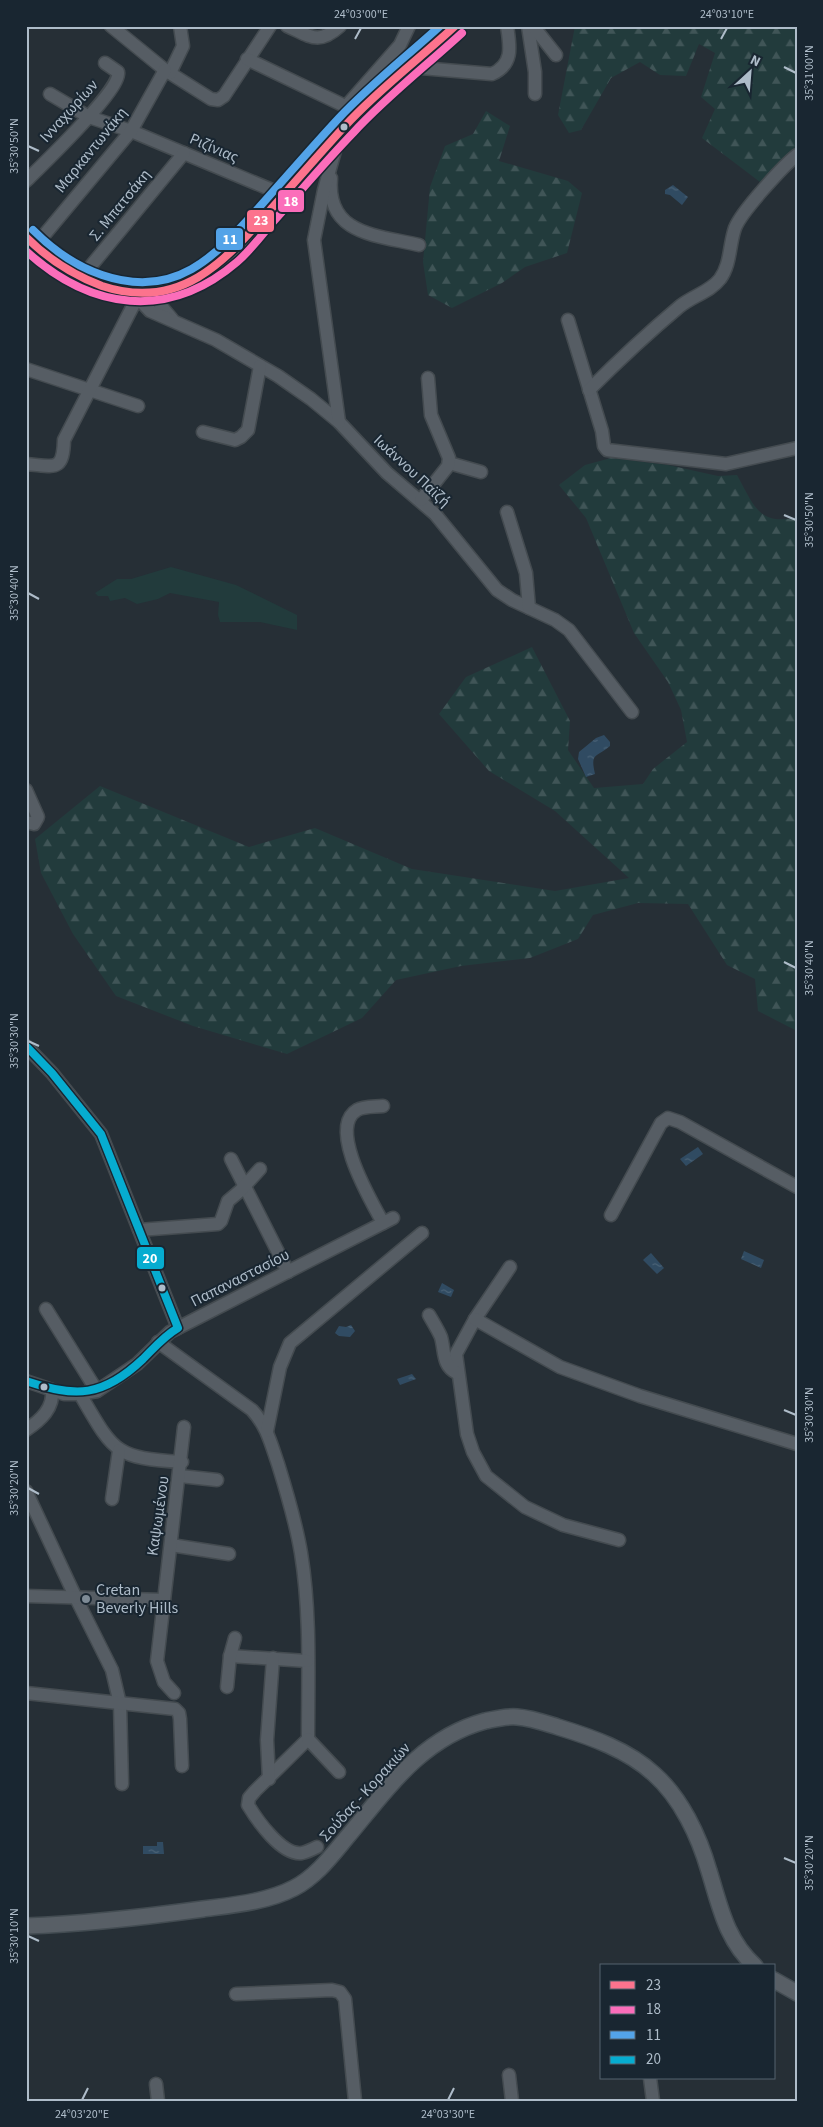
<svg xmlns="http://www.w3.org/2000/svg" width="823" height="2127" font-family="'Source Sans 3',sans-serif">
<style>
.green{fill:#223b3c}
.forest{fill:url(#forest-firs)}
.water{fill:url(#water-ripples)}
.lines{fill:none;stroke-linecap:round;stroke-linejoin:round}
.minor-casing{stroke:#444b50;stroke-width:15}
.major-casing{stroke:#434c52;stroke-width:18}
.minor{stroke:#565d64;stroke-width:12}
.major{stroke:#585f66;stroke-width:15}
.bus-1-casing{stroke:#192631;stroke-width:11}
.bus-2-casing{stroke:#192631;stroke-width:11}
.bus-3-casing{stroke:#192631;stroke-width:11}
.bus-4-casing{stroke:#192631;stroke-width:11}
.bus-1{stroke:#fc738d;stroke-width:8}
.bus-2{stroke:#fb6dba;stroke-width:8}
.bus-3{stroke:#53a3e8;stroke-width:8}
.bus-4{stroke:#06acd0;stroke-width:8}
.ticks{fill:none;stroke:#aebcc9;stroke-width:2}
.bus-dot{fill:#aebcc9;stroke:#192631;stroke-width:2}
.poi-dot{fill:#7e8b96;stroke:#192631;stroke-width:2}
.labels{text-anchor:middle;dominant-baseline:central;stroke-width:4;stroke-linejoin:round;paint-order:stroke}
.street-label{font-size:16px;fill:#aebcc9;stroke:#192631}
.poi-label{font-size:16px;fill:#aebcc9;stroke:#192631;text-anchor:start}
.line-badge{stroke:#192631;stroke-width:2}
.badge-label{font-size:14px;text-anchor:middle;font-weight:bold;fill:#fff}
.neatline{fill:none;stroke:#aebcc9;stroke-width:2}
.ticks-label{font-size:12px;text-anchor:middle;fill:#aebcc9}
</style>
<defs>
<pattern id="forest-firs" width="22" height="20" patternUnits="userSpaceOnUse" patternTransform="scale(1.25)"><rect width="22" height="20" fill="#223b3c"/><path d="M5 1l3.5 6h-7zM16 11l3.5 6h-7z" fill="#405557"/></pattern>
<pattern id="water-ripples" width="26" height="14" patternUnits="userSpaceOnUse" patternTransform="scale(1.25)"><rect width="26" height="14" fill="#304b62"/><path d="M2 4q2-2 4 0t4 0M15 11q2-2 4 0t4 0" fill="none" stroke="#4b6377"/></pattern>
</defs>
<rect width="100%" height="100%" fill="#262f36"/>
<polygon class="green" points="171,567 236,585 297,615 297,630 260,622 220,622 218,615 219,602 170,593 158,599 137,604 125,598 110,601 108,596 98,596 95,593 117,579 131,579"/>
<g class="forest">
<polygon points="575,26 797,26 797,140 789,164 760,182 702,138 715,109 701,97 715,53 699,44 686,76 660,75 640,62 611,78 581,130 569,133 558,115"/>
<polygon points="486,111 510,126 499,161 568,181 582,193 567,253 525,267 502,283 452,308 428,295 423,262 430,187 445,146 473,134"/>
<path d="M611,458L668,465L718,476L737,475C753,503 758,527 797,517V1031L758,1011L755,979L727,965L688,904L638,903L593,915L578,939L530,958L461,966L396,980L362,1018L287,1054L193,1026L116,996L73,934L41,873L35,839L100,786L249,847L315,828L412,869L555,891L629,878L555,811L489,771L439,714L466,677L532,647L570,721L568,750L594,788L643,784L653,769L687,742L681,710L668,682L634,633L586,518L559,485L585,465Z"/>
</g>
<g class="water">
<polygon points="673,185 688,197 682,205 670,195 665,194 665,190"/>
<path d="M604,735L610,742V746C596,758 590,752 595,774L586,777L578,759L579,752L596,738Z"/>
<polygon points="698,1147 703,1154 686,1166 680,1159"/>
<polygon points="744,1251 764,1260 761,1268 741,1259"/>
<polygon points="651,1253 664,1268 657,1274 643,1260"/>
<polygon points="442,1283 454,1290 451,1297 438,1292"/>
<polygon points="351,1325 355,1331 350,1337 339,1336 335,1333 339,1326 346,1327"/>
<polygon points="412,1374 416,1379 400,1385 397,1379"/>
<polygon points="157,1842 163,1842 164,1854 143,1854 143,1846 157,1846"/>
</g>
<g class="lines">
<defs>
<g id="minor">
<polyline points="111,26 165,70 211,99 218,100 224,96 270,26"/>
<path d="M287,26C310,36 318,46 340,26"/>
<polyline points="528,26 535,72 535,94"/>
<polyline points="533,26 556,55"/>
<polyline points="247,59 347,107"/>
<path d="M409,67L492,74C514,64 510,46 507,26"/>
<polyline points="170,73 183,46 180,26"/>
<polyline points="50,94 89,117 131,131 284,195"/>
<polyline points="347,124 349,103 400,45 409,26"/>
<path d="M331,178C326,235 377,235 419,245"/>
<path d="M26,181C41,166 122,89 118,72L105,63"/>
<polyline points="35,246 131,131 165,70"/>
<polyline points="81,278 184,153"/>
<polyline points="161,292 161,306 172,319"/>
<polyline points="134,294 150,311 216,340 278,376 311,399 339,422 387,473 435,514 497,590 512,600 555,620 569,630 632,712"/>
<polyline points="568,320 602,431 604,446 607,450 726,464 797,448"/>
<polyline points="26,369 138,406"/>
<path d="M589,390C618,361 648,333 679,307C692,296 710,292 720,279C731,264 729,245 735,228C741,212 783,166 797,155"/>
<polyline points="339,422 314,240 324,190 340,133"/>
<polyline points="203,432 235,440 241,437 248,430 260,366"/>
<polyline points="449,463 481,472"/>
<path d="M26,464C54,466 63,473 64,440L137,298"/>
<polyline points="421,500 448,466 449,458 431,415 428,378"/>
<polyline points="507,512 526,573 529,608"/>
<polyline points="26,790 38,817 34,824 26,822"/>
<polyline points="26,1046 52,1073 101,1134 178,1328"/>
<path d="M383,1106C375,1107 364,1106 357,1110C327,1128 372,1202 383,1223"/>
<polyline points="231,1159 288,1272"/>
<polyline points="611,1215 661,1123 668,1118 680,1122 797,1187"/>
<polyline points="139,1230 218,1224 221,1221 228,1201 241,1190 260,1169"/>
<polyline points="510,1267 475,1319 456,1354 467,1434 473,1452 486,1476 525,1507 563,1525 619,1540"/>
<polyline points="46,1309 97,1391"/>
<path d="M429,1315C433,1322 438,1330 441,1337C445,1351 442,1366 457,1373"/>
<polyline points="475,1319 560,1367 640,1396 797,1444"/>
<path d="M158,1342L252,1410C267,1426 271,1444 278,1464C287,1493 296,1523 301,1553C311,1614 308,1678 308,1739L255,1791L249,1798L248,1805C257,1820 282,1856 302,1853C307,1852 313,1849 317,1847"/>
<polyline points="26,1381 64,1394 80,1394 97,1391 137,1364 170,1332 393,1218"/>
<path d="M80,1394C114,1452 114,1458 182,1462"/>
<path d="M26,1430C41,1420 54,1408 52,1390"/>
<polyline points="267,1431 280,1367 290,1343 422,1233"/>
<polyline points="180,1476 217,1480"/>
<polyline points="26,1491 75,1596 112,1670 120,1704 122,1784"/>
<polyline points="112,1499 119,1450"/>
<polyline points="171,1545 229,1554"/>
<polyline points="26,1596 164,1600"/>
<polyline points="230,1656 307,1661"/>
<polyline points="227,1687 230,1656 235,1638"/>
<polyline points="26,1693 175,1709 179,1713 180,1719 182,1766"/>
<polyline points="174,1693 164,1682 157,1661 184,1427"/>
<polyline points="308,1739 339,1772"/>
<polyline points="269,1779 267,1740 273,1658"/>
<polyline points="236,1994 332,1990 340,1992 345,1999 355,2101"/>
<polyline points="509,2075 512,2101"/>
<polyline points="650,2078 653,2101"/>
<polyline points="156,2084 158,2101"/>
</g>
<g id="major">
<path d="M26,237C44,256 65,271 89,281C146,304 185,292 231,254L347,124L455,26"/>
<path d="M26,1926C85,1924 145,1917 203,1909C233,1905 267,1902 294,1888C317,1876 332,1855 348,1836C388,1788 422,1738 485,1721C495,1719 506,1716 517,1717C531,1718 545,1723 558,1727C591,1737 628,1750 654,1774C681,1798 699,1836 709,1871C720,1906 726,1940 755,1966"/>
<polyline points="774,1980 797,1993"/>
</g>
</defs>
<use href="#minor" class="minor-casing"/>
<use href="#major" class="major-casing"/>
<use href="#minor" class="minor"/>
<use href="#major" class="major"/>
<defs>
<path id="bus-1" d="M26,237C48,259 73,275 102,286C181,312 225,261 272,208C296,181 320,153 345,126C378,90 419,59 455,26"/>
<path id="bus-2" d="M26,251C91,310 168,321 237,262C250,251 261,236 272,223C299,193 325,162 353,133C386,97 426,66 462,33"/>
<path id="bus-3" d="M33,230C53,250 75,266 102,275C178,301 217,254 263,203C288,175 313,146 339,118C370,85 406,57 440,26"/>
<path id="bus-4" d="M26,1046L52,1073L101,1134L178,1328C164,1336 154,1348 143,1359C103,1397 76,1398 26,1381"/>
</defs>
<use href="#bus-1" class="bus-1-casing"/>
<use href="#bus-2" class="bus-2-casing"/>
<use href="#bus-3" class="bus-3-casing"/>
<use href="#bus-4" class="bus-4-casing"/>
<use href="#bus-1" class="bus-1"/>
<use href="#bus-2" class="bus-2"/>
<use href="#bus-3" class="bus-3"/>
<use href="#bus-4" class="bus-4"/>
</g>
<path class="ticks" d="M355,39L361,28M721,39L727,28M784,67L796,73M28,146L39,151M784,515L796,520M28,593L39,599M784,962L796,968M28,1041L39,1046M784,1410L796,1415M28,1488L39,1494M784,1858L796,1863M28,1936L39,1941M82,2100L88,2088M448,2100L454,2088"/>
<g class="bus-dot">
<circle cx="344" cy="127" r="4.5"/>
<circle cx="162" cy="1288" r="4.5"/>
<circle cx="44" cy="1387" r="4.5"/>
</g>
<circle class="poi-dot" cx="86" cy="1599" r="5"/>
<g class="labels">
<g class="street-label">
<text transform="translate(69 111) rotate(-48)">Ινναχωρίων</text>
<text transform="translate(214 148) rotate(23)">Ριζίνιας</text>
<text transform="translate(91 150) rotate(-51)">Μαρκαντωνάκη</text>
<text transform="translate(120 205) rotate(-51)">Σ. Μπατσάκη</text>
<text transform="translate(412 471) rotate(43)">Ιωάννου Παϊζή</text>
<text transform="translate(240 1278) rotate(-27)">Παπαναστασίου</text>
<text transform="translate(158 1516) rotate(-82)">Καψωμένου</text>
<text transform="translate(365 1792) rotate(-48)">Σούδας - Κορακιών</text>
</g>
<g class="poi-label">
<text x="96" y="1590">Cretan<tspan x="96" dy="18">Beverly Hills</tspan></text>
</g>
</g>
<g class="line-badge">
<rect x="277" y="189" width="28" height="24" rx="5" fill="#fb6dba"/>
<rect x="246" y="209" width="29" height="24" rx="5" fill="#fc738d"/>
<rect x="215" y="227" width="29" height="24" rx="5" fill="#53a3e8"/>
<rect x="136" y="1246" width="29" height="24" rx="5" fill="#06acd0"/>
</g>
<g class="badge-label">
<text x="291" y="206">18</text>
<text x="261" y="225">23</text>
<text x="230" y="244">11</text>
<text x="150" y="1263">20</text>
</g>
<rect width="823" height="2127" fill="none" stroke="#192631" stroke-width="55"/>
<rect x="600" y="1964" width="175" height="115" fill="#192631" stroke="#55626e"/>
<rect x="610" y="1981" width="25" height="8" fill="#fc738d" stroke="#55626e"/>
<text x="646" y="1990" font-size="15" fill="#aebcc9">23</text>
<rect x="610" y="2006" width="25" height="8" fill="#fb6dba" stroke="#55626e"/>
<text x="646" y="2014" font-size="15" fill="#aebcc9">18</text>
<rect x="610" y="2031" width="25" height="8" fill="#53a3e8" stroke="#55626e"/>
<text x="646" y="2040" font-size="15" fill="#aebcc9">11</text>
<rect x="610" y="2056" width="25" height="8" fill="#06acd0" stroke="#55626e"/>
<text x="646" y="2064" font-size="15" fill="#aebcc9">20</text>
<g transform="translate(750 72) rotate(26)" stroke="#192631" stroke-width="4" paint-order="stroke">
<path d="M0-4L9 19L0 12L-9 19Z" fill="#aebcc9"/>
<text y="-8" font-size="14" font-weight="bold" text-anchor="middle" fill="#aebcc9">N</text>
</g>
<rect x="28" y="28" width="768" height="2072" class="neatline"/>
<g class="ticks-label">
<text x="361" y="18">24°03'00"E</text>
<text x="727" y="18">24°03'10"E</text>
<text transform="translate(809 73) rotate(-90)" y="4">35°31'00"N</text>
<text transform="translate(14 146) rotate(-90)" y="4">35°30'50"N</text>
<text transform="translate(809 520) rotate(-90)" y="4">35°30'50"N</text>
<text transform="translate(14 593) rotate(-90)" y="4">35°30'40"N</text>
<text transform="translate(809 968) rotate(-90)" y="4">35°30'40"N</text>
<text transform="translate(14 1041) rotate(-90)" y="4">35°30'30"N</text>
<text transform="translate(809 1415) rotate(-90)" y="4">35°30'30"N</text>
<text transform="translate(14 1488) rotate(-90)" y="4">35°30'20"N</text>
<text transform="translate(809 1863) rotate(-90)" y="4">35°30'20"N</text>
<text transform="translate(14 1936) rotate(-90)" y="4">35°30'10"N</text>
<text x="82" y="2118">24°03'20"E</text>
<text x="448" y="2118">24°03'30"E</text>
</g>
</svg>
